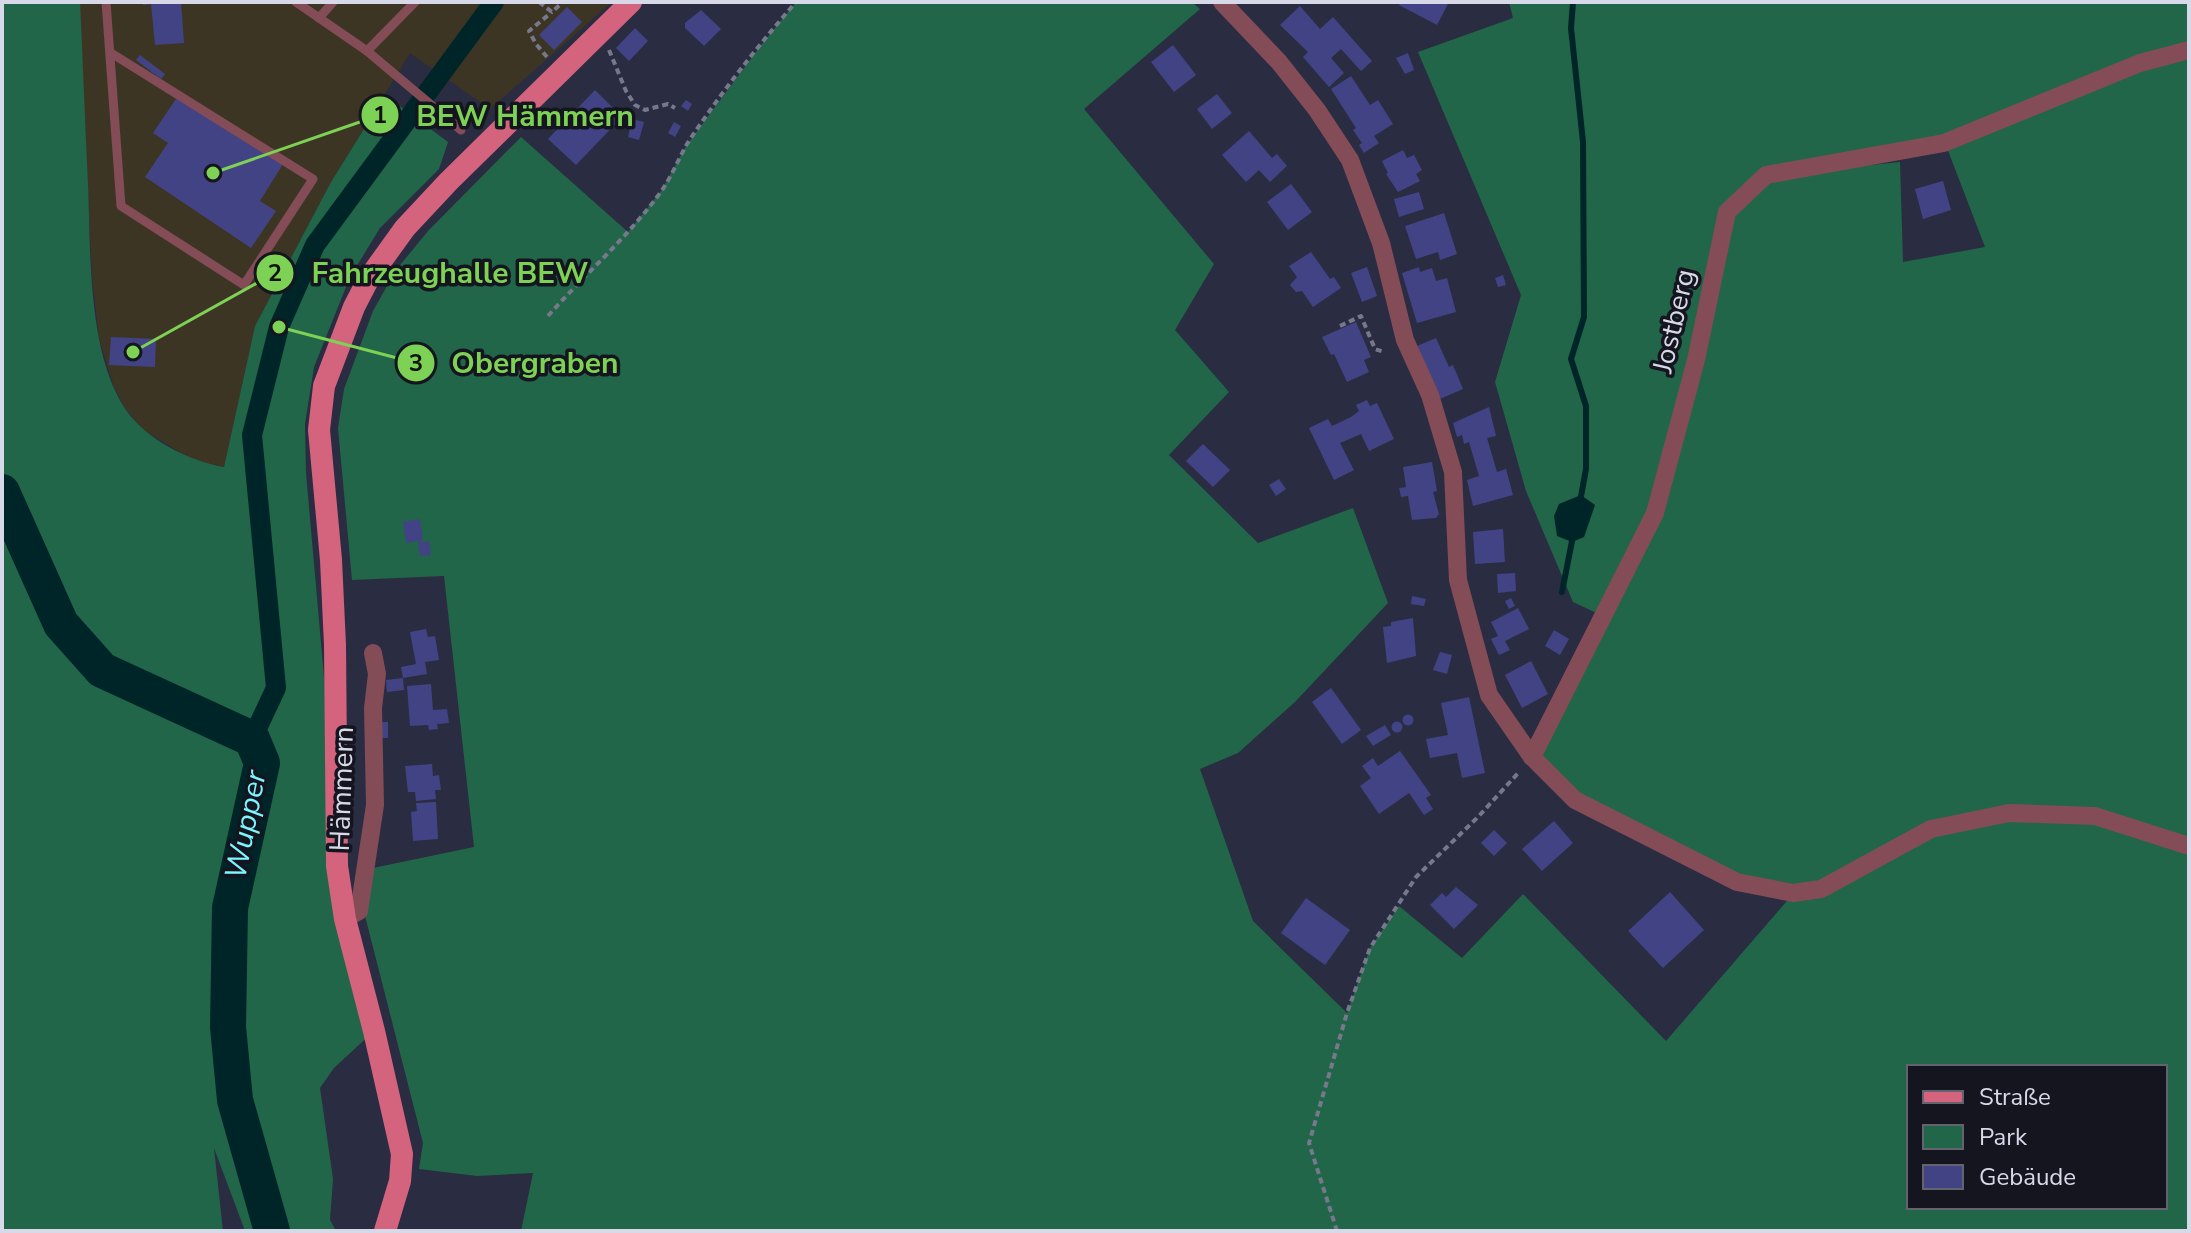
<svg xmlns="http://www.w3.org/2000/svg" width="2191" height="1233" font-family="'Nunito Sans',sans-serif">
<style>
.industrial{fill:#3d3524}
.green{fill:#216648;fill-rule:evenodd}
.water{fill:#002528}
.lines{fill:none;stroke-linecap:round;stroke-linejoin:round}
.stream{stroke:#002528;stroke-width:6}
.canal{stroke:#002528;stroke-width:20}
.river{stroke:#002528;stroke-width:36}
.building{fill:#424384}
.path{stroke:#76788b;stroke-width:4;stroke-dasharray:6 4;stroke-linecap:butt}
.service{stroke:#834c56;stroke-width:9}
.minor{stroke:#834c56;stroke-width:18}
.primary{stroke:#d4647d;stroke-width:22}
.labels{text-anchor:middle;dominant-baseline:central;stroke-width:7;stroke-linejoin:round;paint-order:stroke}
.street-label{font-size:28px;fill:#d7d9e8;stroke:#15151f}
.water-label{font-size:30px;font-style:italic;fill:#7bf5fe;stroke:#15151f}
.leader{fill:none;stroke:#7dd154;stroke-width:3}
.callout-dot{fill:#7dd154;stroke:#15151f;stroke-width:3}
.mark-label{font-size:24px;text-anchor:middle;font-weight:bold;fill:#111}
.callout-label{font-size:30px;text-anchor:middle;font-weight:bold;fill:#7dd154;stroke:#15151f;stroke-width:7;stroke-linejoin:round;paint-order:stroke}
</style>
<rect width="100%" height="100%" fill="#2a2c42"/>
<polygon class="industrial" points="79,2 612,2 490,109 410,53 331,182 255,326 224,467 191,459 142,429 125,408 114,388 99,338 92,277"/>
<g class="green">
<path d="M2,2H80C83,63 85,124 88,185C91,253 87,352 126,410C147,440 189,461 224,467L255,326L331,182L385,95L448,142L439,169L380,228L350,277L314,367L305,424L306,473L336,813L374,1031L334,1068L320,1088L333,1179L330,1220L336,1231H245L214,1148L223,1231H2Z"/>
<path d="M796,2H1192L1200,9L1084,109L1214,264L1175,330L1229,392L1169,455L1258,543L1353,508L1388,603L1295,702L1238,753L1200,769L1253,921L1347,1013L1370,948L1399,906L1462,958L1523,894L1666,1041L1793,894L1737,882L1575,800L1532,757L1603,616L1573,602L1526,491L1495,382L1521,295L1418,52L1513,18L1509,2H2189V1231H521L533,1173L477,1176L419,1169L423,1143L364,912L373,868L474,847L444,576L352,580L338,428L344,389L373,311L396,270L428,231L521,137L628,232L661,191L686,146L762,44ZM1942,135L1985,247L1903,262L1900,162L1776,175ZM1909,1067H2165V1207H1909Z"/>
</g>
<polygon class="water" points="1581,495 1595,505 1584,537 1572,542 1557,536 1554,516 1559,504"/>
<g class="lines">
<g class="stream">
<polyline points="1573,2 1571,28 1583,142 1584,317 1571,359 1586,406 1586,469 1580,502"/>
<polyline points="1562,592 1573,536"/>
</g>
<polyline class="canal" points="252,739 276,688 252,435 279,327 315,245 494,2"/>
<polyline class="river" points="2,492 61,624 102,670 252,739 262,763 230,908 228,1027 235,1100 272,1231"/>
</g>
<g class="building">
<polygon points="142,2 181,2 184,43 155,45 151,4 143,5"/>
<polygon points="1401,2 1449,2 1437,25 1399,5"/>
<polygon points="1300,6 1320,29 1333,17 1372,61 1361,71 1341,49 1331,58 1344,73 1329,87 1303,57 1308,52 1280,25"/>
<polygon points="567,7 582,22 554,50 539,35"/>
<polygon points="701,10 721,29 704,46 685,28 685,23"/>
<polygon points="635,28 648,41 629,61 616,48"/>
<polygon points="1173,45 1196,75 1174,92 1151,62"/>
<polygon points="1408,53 1414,70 1405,74 1396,58"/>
<polygon points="140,55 165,74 161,79 136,60"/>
<polygon points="1351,76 1370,105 1378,100 1393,124 1374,136 1379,143 1364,153 1359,145 1362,143 1353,130 1356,128 1331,89"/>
<polygon points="595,90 622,117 576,165 548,139"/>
<polygon points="1217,94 1232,113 1212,129 1197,109"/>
<polygon points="178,96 283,164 260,201 276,211 251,248 145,177 168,143 153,133"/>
<polygon points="686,100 692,104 688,111 681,106"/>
<polygon points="632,119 644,122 639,140 628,137"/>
<polygon points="674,122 681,126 675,137 668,133"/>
<polygon points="1249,131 1272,158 1277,154 1287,166 1270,182 1259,170 1246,182 1222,155"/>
<polygon points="1403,150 1407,158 1414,155 1422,170 1416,174 1420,181 1398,192 1386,174 1388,173 1382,161"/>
<polygon points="1943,181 1951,210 1923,219 1915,189"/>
<polygon points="1291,184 1312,212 1288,230 1267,202"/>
<polygon points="1419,192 1424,209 1399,217 1394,199"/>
<polygon points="1444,213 1457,254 1440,260 1438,252 1416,259 1405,226"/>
<polygon points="1311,252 1330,279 1334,277 1341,288 1313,307 1302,291 1296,292 1290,285 1297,277 1289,266"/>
<polygon points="1367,267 1377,296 1362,302 1351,273"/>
<polygon points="1419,267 1420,272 1432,268 1436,281 1447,278 1456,312 1417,323 1402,273"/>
<polygon points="1503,275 1506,285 1498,287 1495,278"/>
<polygon points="1356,322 1371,357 1364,360 1369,372 1347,382 1334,354 1331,355 1322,337"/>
<polygon points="111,337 156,339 155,367 109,365"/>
<polygon points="1436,338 1449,367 1453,365 1463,389 1440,399 1417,346"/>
<polygon points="1367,400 1370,406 1377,403 1394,439 1369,451 1361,434 1340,443 1354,470 1334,480 1309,428 1328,419 1332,426 1351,417 1359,411 1356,405"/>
<polygon points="1489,407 1496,436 1487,438 1497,472 1506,469 1513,495 1473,506 1467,480 1479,476 1469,442 1464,444 1462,435 1457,437 1453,423"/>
<polygon points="1203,444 1230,470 1213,487 1186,461"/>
<polygon points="1432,462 1437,491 1433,492 1439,514 1436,518 1412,520 1408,496 1401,497 1399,488 1406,487 1403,467"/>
<polygon points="1279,479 1286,489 1276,496 1269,485"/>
<polygon points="420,519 423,540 406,543 403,522"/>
<polygon points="1503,529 1505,562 1475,564 1473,532"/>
<polygon points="429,541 431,555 420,556 418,542"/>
<polygon points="1515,573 1516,591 1498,593 1497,574"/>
<polygon points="1412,596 1426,599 1424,606 1411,604"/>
<polygon points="1511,598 1515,606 1509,609 1505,601"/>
<polygon points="1518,608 1529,629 1505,641 1510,650 1499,655 1491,639 1498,636 1491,622"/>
<polygon points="1413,618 1416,656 1387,663 1383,627 1391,626 1391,622"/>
<polygon points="426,629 428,637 435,636 439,660 425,662 427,674 403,678 404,690 387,692 386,680 403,678 401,667 416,664 410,632"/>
<polygon points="1554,630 1569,639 1560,655 1545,646"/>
<polygon points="1440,652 1452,655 1447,674 1433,670"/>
<polygon points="1531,661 1548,694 1522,708 1505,675"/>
<polygon points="431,684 433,710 447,709 449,723 437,724 438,729 429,730 428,725 410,726 407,686"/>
<polygon points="1331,688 1361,730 1342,744 1312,702"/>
<polygon points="1469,697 1485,773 1462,778 1457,753 1430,758 1426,739 1448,735 1441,703"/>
<circle cx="1408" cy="720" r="5.5"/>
<circle cx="1397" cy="727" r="5.5"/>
<rect x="379" y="722" width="9" height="16"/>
<polygon points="1385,725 1391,735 1373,746 1366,736"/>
<polygon points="1400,751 1431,795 1426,798 1433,809 1424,815 1409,793 1379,814 1360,786 1371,778 1362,766 1373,758 1378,766"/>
<polygon points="432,764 433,776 439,775 441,790 435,790 436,799 416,801 415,792 408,792 405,766"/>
<polygon points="436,802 438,839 413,841 411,812 417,811 416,803"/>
<polygon points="1554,821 1573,843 1542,871 1522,849"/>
<polygon points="1494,830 1507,843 1494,856 1481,843"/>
<polygon points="1456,887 1478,905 1454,929 1430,905 1442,893 1446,897"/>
<polygon points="1670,892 1704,930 1663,968 1628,931"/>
<polygon points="1306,898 1350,930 1325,965 1281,933"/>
</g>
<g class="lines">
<g class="path">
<polyline points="539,2 552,12 563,2"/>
<polyline points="609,50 626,91 635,105 645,110 668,104 675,108"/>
<polyline points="547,57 536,44 529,31 552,12"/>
<path d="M548,316C585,274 628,237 660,193C671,178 678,160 687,144C720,94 757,47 796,2"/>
<polyline points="1340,326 1361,316 1375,349 1384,352"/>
<polyline points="1337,1231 1309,1143 1347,1013 1370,948 1416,877 1478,817 1520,771"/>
</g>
<g class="service">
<polyline points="106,2 121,206 244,285 313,179 111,53"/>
<polyline points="296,2 367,51 461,130"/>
<polyline points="319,18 333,2"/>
<polyline points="367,51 415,2"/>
</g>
<g class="minor">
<polyline points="1222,2 1279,62 1317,110 1350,160 1381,243 1405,340 1430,395 1453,472 1458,580 1489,695 1532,757 1575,800 1737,882 1793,893 1821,889 1931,829 2009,813 2095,816 2189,846"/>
<polyline points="1532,757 1655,513 1696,360 1727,212 1766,175 1944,143 2140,63 2189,50"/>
<polyline points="345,919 359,911 375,805 373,708 377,674 373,653"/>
</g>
<polyline class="primary" points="385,1231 400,1181 402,1154 374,1031 345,919 337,866 335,645 331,560 319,430 324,386 354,307 369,278 405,228 449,181 631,2"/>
</g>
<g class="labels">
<g class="street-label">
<text transform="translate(1674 321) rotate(-77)">Jostberg</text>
<text transform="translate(342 789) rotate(-88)">Hämmern</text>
</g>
<g class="water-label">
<text transform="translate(246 825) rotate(-79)">Wupper</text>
</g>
</g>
<path class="leader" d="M213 173L380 115M133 352L275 273M279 327L416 363"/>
<g class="callout-dot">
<circle cx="213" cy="173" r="8"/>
<circle cx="133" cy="352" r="8"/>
<circle cx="279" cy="327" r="8"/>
<circle cx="380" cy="115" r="20"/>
<circle cx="275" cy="273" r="20"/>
<circle cx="416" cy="363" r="20"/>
</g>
<g class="mark-label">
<text x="380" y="123">1</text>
<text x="275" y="281">2</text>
<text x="416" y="371">3</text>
</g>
<g class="callout-label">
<text x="525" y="126">BEW Hämmern</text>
<text x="450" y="283">Fahrzeughalle BEW</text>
<text x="535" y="373">Obergraben</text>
</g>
<rect width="2191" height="1233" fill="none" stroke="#d7d9e8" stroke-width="8"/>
<rect x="1907" y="1065" width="260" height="144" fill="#15151f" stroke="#63636f" stroke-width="2"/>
<rect x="1923" y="1091" width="40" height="12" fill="#d4647d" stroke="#63636f" stroke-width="2"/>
<text x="1979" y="1105" font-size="24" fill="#d7d9e8">Straße</text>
<rect x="1923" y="1125" width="40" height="24" fill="#216648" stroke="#63636f" stroke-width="2"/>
<text x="1979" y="1145" font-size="24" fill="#d7d9e8">Park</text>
<rect x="1923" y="1165" width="40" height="24" fill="#424384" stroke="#63636f" stroke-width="2"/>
<text x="1979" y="1185" font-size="24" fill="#d7d9e8">Gebäude</text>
</svg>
